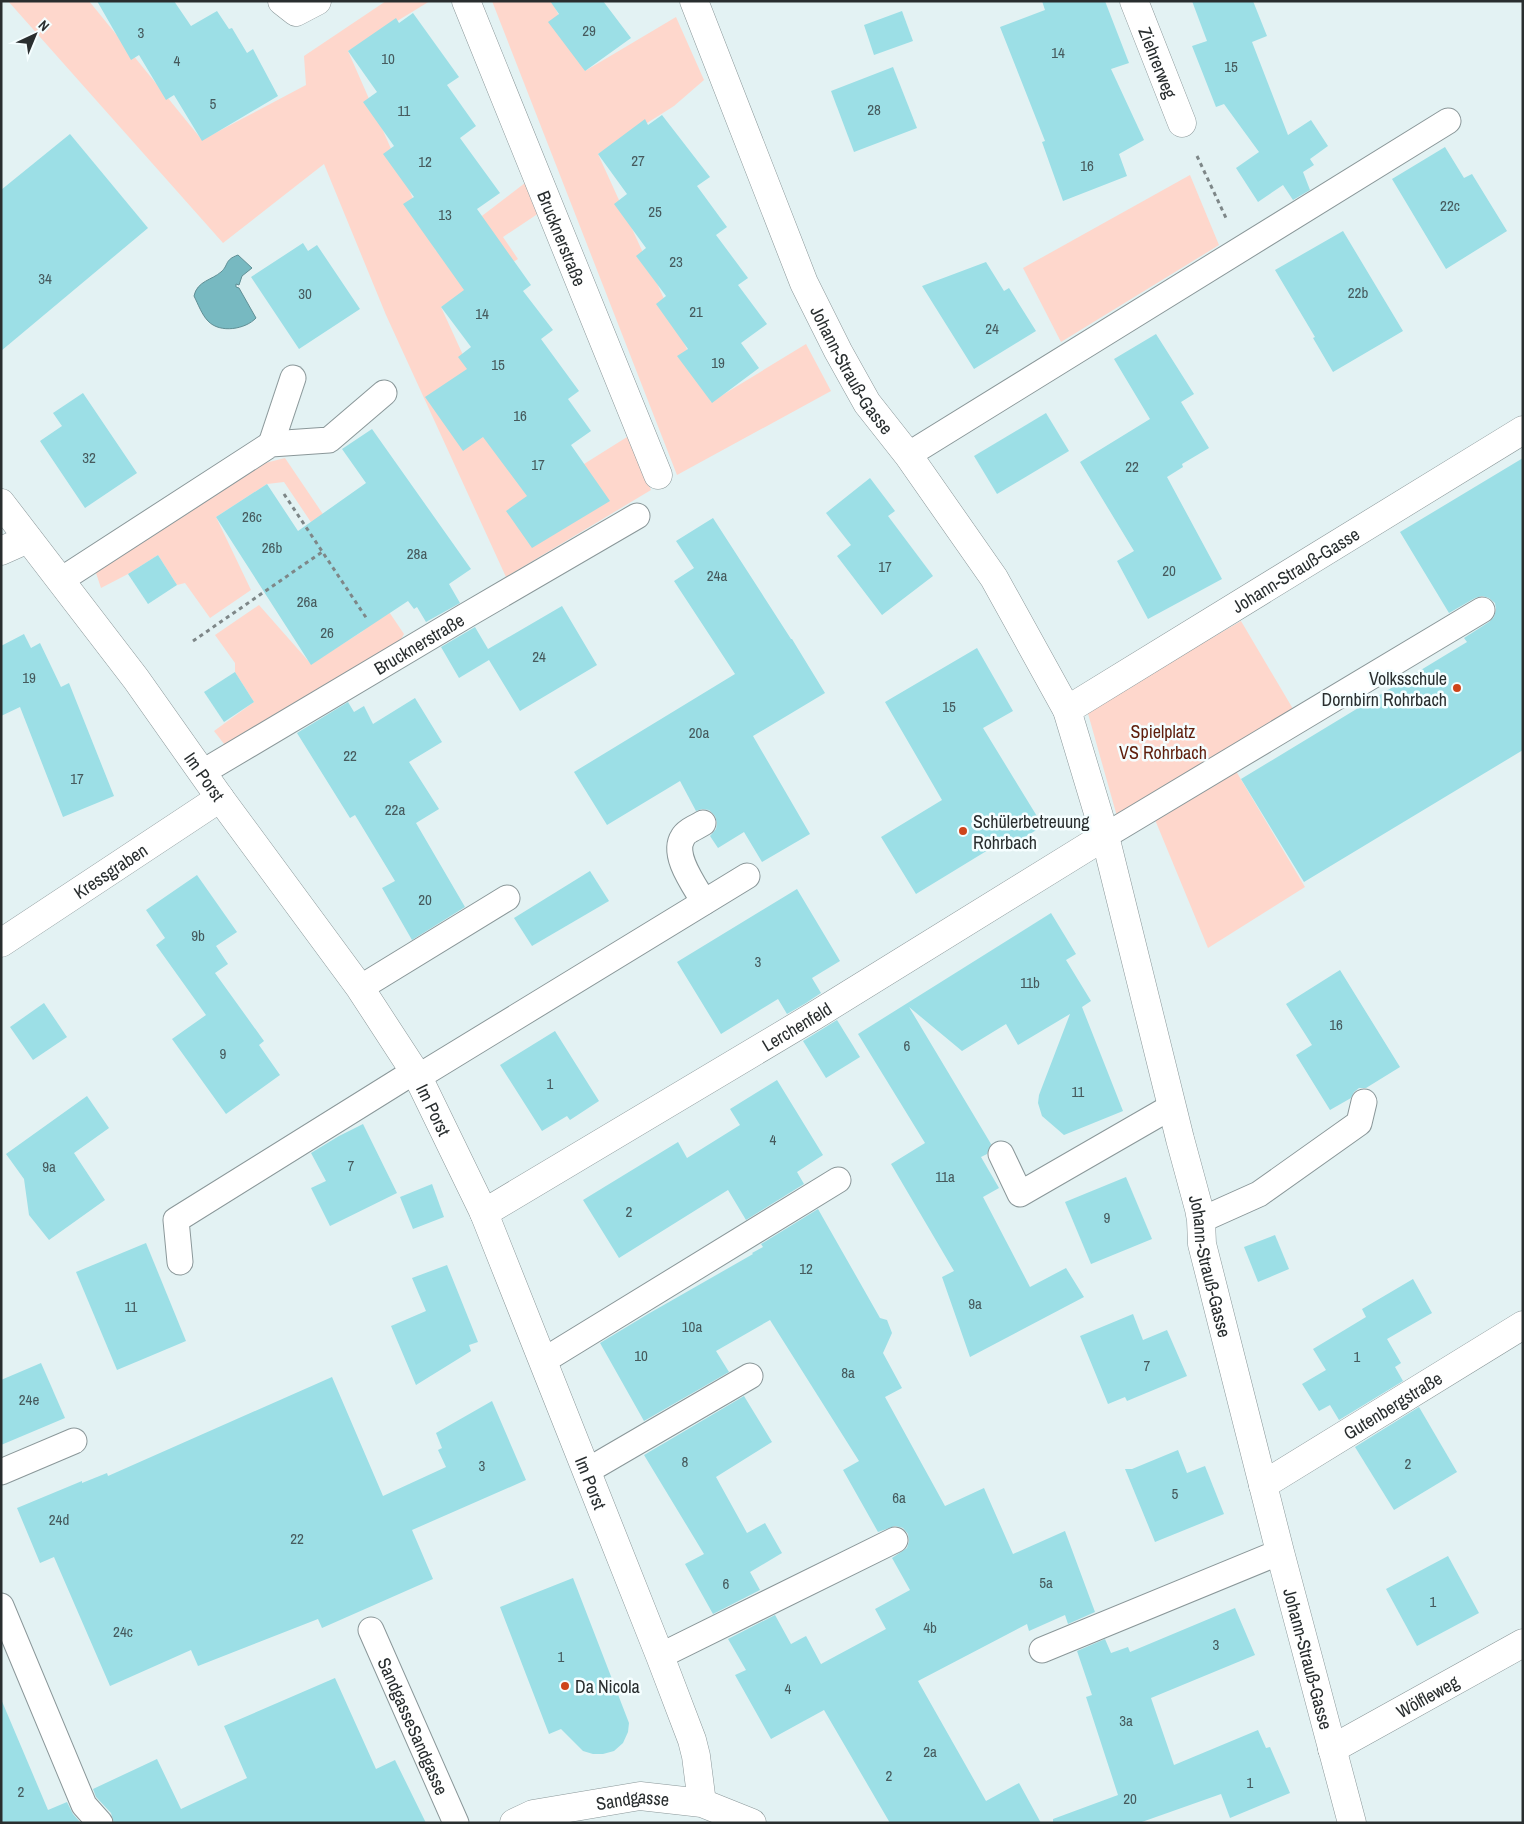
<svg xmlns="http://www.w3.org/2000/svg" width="1524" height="1824" font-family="'Archivo Narrow',sans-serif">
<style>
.green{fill:#fed7cc}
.water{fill:#77b9c1;stroke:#608f95}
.building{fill:#9cdfe6}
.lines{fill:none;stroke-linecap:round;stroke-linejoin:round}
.lane-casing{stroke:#8a9799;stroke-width:27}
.street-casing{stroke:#8a9799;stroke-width:29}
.path{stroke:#7e8788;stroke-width:3;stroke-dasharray:4 4;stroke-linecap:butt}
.lane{stroke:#fff;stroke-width:25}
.street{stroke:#fff;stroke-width:28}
.poi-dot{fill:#ce451b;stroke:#f5feff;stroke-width:2}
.labels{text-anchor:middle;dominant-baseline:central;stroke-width:5;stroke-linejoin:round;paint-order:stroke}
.number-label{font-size:15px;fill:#465a5d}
.street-label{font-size:18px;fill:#292e2f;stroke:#f5feff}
.poi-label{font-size:18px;fill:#292e2f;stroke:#f5feff;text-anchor:start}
.park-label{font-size:18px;fill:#5f1e0c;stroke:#f5feff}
</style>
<rect width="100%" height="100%" fill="#e3f2f3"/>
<g class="green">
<polygon points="8,1 89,1 202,140 306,85 304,56 386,1 430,1 348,51 436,251 525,183 539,213 503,237 518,259 441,307 527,495 584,464 627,437 651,490 506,577 386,315 324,164 223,243"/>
<polygon points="492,1 552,1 585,71 676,17 704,80 674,106 598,154 711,402 806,344 831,391 677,475"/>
<polygon points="1190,175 1219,245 1061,342 1023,268"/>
<polygon points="285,458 404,634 399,643 228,749 214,731 254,702 235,672 235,663 215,635 259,605 311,664 363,631 374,616 284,482 267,484 216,517 251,590 210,618 185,583 177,585 158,555 128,574 101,588 96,573 110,558 257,465"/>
<polygon points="1241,621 1296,714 1227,756 1305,887 1208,948 1151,810 1120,827 1087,710"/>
</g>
<path class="water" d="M238,255L252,268L242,276L239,285L236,284V287L239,288L256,318C246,329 220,334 208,321C202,315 198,304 194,296C197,281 212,280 221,272C229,265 224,260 238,255Z"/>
<g class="building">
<polygon points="97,1 174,1 191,26 217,11 229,29 232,28 247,53 253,49 278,96 202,141 174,95 166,100 139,55 131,60"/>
<polygon points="550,1 603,1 631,38 585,71 548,22 559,14"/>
<polygon points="1042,1 1105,1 1129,63 1111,69 1144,140 1119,154 1127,176 1063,201 1042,142 1045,141 1000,27 1045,10"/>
<polygon points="1192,1 1253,1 1267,36 1252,42 1288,135 1311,120 1328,146 1310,159 1314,165 1303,172 1310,190 1293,200 1283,185 1258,202 1236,168 1259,152 1224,104 1216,107 1192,46 1207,41"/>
<polygon points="902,11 913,41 874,55 864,25"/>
<polygon points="413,13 459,77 447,85 476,126 460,138 500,193 477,209 531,285 523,291 553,330 541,339 579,391 568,399 591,431 571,445 610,501 532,548 506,511 527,496 483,437 463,451 425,397 467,369 458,357 471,347 441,307 464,290 403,204 414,197 383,154 394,146 363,102 377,92 348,51 396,18 399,23"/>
<polygon points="893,67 917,128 854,152 831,91"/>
<polygon points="662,115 710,177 697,186 727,227 716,235 748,278 738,285 767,324 741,343 759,368 712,403 677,356 688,349 656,304 666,296 636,256 646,248 614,204 627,194 598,154 645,119 648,125"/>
<polygon points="70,134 148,228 1,351 1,190"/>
<polygon points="1445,147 1464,178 1472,174 1507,231 1446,269 1392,179"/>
<polygon points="1343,231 1403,331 1333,372 1313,338 1315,337 1275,270"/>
<polygon points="303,243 308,251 317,245 360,309 299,349 251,277"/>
<polygon points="986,262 1004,291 1009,288 1036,331 974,369 922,286"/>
<polygon points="1156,334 1194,394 1181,402 1209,448 1182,464 1183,467 1167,477 1222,579 1148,619 1117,561 1134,551 1080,462 1150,419 1114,359"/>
<polygon points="83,393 137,473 85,508 40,441 62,426 53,413"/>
<polygon points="1046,413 1069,451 997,494 974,456"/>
<polygon points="372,429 471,569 449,584 460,603 426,622 417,607 414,609 408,601 311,665 216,517 267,484 298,531 366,483 342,449"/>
<polygon points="1523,458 1523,750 1304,882 1241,779 1467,642 1464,638 1489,622 1494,617 1496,610 1495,603 1489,598 1482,596 1475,598 1449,613 1400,532"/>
<polygon points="870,478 895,511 888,516 933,576 882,615 837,556 851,545 826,513"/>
<polygon points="713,518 791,639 792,639 825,693 753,736 810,834 762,862 744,832 718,848 710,836 716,829 717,823 715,816 709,810 702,809 696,811 680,781 607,825 574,772 735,674 674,581 694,568 676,541"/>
<polygon points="158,555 177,585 148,604 128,574"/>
<polygon points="562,606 597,665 520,711 489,660 459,678 441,647 475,627 488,649"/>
<polygon points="24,634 31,648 40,643 61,687 69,683 114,796 63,817 20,707 1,716 1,646"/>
<polygon points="977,648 1013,711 983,728 1043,826 1015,843 1011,836 916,894 881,837 942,800 885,702"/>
<polygon points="235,672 254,702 224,722 204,692"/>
<polygon points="415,698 442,742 409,762 439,809 416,823 465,907 412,940 382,888 395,881 355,815 350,818 297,733 348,702 354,712 364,706 373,724"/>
<polygon points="590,871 609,901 532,946 514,918"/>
<polygon points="197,875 237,932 216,946 228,964 215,973 264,1041 259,1045 280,1075 226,1114 172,1039 206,1015 156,945 165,938 146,910"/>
<polygon points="797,889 840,961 812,978 821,993 806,1003 787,1014 778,999 721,1034 677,962"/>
<polygon points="1051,913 1076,954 1066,960 1091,1001 1082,1007 1123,1111 1064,1135 1042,1116 1038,1103 1039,1095 1070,1014 1018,1045 1006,1024 962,1051 909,1007 991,1144 987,1154 981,1157 999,1188 983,1197 1030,1287 1066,1268 1084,1297 970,1357 942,1277 954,1271 891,1164 925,1143 858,1034"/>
<polygon points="1340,970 1400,1067 1366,1088 1359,1088 1354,1092 1351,1098 1330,1110 1296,1055 1312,1045 1286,1004"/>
<polygon points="44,1003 67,1037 33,1060 10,1027"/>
<polygon points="837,1020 860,1057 826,1078 803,1041"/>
<polygon points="555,1031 599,1101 570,1120 567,1116 542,1131 500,1065"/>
<polygon points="777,1080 823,1155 797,1172 804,1184 746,1220 728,1190 619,1258 583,1200 678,1142 687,1158 740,1125 730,1109"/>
<polygon points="87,1096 109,1128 74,1153 105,1200 49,1240 29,1215 24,1179 6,1154"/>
<polygon points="363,1124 397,1193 330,1226 311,1188 326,1181 311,1153 339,1136"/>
<polygon points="1126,1177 1152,1239 1091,1264 1065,1202"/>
<polygon points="432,1184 444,1217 413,1229 400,1197"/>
<polygon points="818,1209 880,1318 887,1320 892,1333 883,1353 902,1388 885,1397 945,1506 984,1488 1013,1554 1065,1531 1095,1612 1068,1624 1065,1615 1029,1631 1027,1624 918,1681 986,1801 1019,1783 1041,1823 890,1823 824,1710 771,1739 735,1675 746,1670 728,1639 775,1615 791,1644 806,1636 821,1664 886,1629 875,1609 910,1590 892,1558 907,1548 909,1541 908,1534 903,1528 895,1526 878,1532 843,1470 859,1461 770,1320 716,1351 729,1372 644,1421 600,1343 648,1314 753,1254 752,1253 763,1247 761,1244"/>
<polygon points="1275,1235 1289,1269 1258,1282 1244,1247"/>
<polygon points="146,1243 186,1341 117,1370 76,1272"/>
<polygon points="447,1265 478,1342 469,1345 471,1351 416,1385 391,1326 426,1311 412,1278"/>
<polygon points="1413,1279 1432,1313 1387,1339 1401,1363 1395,1367 1403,1381 1339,1420 1330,1405 1319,1411 1302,1384 1326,1370 1313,1349 1366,1317 1362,1309"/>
<polygon points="1133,1314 1143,1340 1167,1330 1187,1376 1127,1401 1125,1397 1108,1404 1080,1336"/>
<polygon points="41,1363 65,1418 1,1445 1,1380"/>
<polygon points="332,1377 383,1496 446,1467 438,1450 442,1448 436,1433 492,1401 526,1480 412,1530 433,1579 322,1628 318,1619 198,1666 191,1650 110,1686 54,1557 40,1563 17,1508 82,1481 82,1483 107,1473 108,1476"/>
<polygon points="744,1396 772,1442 716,1477 747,1533 765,1523 782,1553 750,1572 760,1590 713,1614 685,1564 704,1554 644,1455"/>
<polygon points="1419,1407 1457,1472 1394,1510 1355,1447"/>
<polygon points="1178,1450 1187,1473 1205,1466 1224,1514 1155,1542 1125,1469 1132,1469"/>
<polygon points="1448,1556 1479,1613 1417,1646 1386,1589"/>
<polygon points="573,1578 629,1723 628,1732 623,1743 614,1751 603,1754 593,1754 583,1751 561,1729 549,1734 500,1607"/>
<polygon points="1235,1608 1255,1655 1151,1698 1174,1765 1258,1730 1266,1748 1270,1747 1290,1793 1230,1818 1221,1794 1139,1823 1053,1823 1053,1819 1118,1795 1086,1697 1092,1695 1077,1651 1105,1639 1111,1653 1128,1647 1130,1652"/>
<polygon points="335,1678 376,1769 395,1760 426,1823 114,1823 111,1813 96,1797 93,1789 157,1759 181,1809 247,1778 224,1726"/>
<polygon points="1,1699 48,1810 67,1802 73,1814 81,1823 1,1823"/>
</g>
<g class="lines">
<defs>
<g id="lane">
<polyline points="271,444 293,378"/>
<polyline points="908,455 1448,121"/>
<polyline points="61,580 271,444 329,440 384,393"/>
<path id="s1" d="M203,772L467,615L637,516"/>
<path d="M703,823C697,827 686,831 683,837C671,855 695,886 704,902"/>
<polyline points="1105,836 1482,610"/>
<polyline points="360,988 507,898"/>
<polyline points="418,1077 747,876"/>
<polyline points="1001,1154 1020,1194 1171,1107"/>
<polyline points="1201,1220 1259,1194 1359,1123 1364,1102"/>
<polyline points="180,1262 176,1220 415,1071"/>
<polyline points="543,1361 838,1180"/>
<polyline points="587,1471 750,1376"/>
<polyline points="1,1472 74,1441"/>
<polyline points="1,1606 84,1805 100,1823"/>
<path id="s2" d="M371,1630L456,1823"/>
<polyline points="1042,1650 1280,1552"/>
<polyline points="660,1656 895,1540"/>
</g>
<g id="street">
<polyline points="282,1 296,12 317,1"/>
<path id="s3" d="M466,1L658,475"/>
<path id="s4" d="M694,1L804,283L838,351L867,403L908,455L994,578L1067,710L1105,836L1180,1139L1199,1209L1201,1220L1202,1244L1280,1552L1352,1823"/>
<path id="s5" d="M1134,1L1182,123"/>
<path id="s6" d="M1,503L136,679L220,798L360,988L418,1077L484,1213L660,1656L692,1740L696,1756L702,1803"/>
<polyline points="1,551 28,539"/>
<path id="s7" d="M1067,710L1523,430"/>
<path id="s8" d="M1,943L220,798"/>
<path id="s9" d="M484,1213L814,1016L1105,836"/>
<path id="s10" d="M1263,1485L1523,1325"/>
<path id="s11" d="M1332,1749L1523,1643"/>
<path id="s12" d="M514,1823L533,1814L640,1796L702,1803L752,1823"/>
</g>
</defs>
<use href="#lane" class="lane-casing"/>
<use href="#street" class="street-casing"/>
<g class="path">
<polyline points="1197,156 1226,218"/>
<polyline points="284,494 367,619"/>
<polyline points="193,641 322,552"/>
</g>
<use href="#lane" class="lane"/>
<use href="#street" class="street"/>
</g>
<g class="poi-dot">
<circle cx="1457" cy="688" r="5"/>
<circle cx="963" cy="831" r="5"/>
<circle cx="565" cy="1686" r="5"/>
</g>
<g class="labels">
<g class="number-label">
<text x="589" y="30">29</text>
<text x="141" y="32">3</text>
<text x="1058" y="52">14</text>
<text x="388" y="58">10</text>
<text x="177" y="60">4</text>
<text x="1231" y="66">15</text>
<text x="213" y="103">5</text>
<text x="874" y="109">28</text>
<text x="404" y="110">11</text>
<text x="638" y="160">27</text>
<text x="425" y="161">12</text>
<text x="1087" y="165">16</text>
<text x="1450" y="205">22c</text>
<text x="655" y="211">25</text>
<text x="445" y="214">13</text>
<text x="676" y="261">23</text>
<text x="45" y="278">34</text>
<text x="1358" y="292">22b</text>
<text x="305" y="293">30</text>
<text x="696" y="311">21</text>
<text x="482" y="313">14</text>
<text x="992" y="328">24</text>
<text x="718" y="362">19</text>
<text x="498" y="364">15</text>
<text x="520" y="415">16</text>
<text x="89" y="457">32</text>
<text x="538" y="464">17</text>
<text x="1132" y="466">22</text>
<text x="252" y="516">26c</text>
<text x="272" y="547">26b</text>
<text x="417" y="553">28a</text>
<text x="885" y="566">17</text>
<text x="1169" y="570">20</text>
<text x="717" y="575">24a</text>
<text x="307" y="601">26a</text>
<text x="327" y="632">26</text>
<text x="539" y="656">24</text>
<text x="29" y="677">19</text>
<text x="949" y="706">15</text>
<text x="699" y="732">20a</text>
<text x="350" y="755">22</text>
<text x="77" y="778">17</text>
<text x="395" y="809">22a</text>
<text x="425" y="899">20</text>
<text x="198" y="935">9b</text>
<text x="758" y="961">3</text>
<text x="1030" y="982">11b</text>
<text x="1336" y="1024">16</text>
<text x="907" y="1045">6</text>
<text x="223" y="1053">9</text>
<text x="550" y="1083">1</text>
<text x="1078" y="1091">11</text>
<text x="773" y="1139">4</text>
<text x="351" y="1165">7</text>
<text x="49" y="1166">9a</text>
<text x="945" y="1176">11a</text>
<text x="629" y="1211">2</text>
<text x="1107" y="1217">9</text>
<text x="806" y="1268">12</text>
<text x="975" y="1303">9a</text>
<text x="131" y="1306">11</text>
<text x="692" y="1326">10a</text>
<text x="641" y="1355">10</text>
<text x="1357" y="1356">1</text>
<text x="1147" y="1365">7</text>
<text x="848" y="1372">8a</text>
<text x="29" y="1399">24e</text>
<text x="685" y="1461">8</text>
<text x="1408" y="1463">2</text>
<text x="482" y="1465">3</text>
<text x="1175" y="1493">5</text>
<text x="899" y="1497">6a</text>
<text x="59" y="1519">24d</text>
<text x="297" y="1538">22</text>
<text x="1046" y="1582">5a</text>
<text x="726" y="1583">6</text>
<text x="1433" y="1601">1</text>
<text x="930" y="1627">4b</text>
<text x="123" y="1631">24c</text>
<text x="1216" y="1644">3</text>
<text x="561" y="1656">1</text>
<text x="788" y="1688">4</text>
<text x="1126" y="1720">3a</text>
<text x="930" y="1751">2a</text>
<text x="889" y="1775">2</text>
<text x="1250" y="1782">1</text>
<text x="21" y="1791">2</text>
<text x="1130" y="1798">20</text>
</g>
<g class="street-label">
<text stroke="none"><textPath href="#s5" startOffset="66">Ziehrerweg</textPath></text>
<text stroke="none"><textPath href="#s3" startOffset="256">Brucknerstraße</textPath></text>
<text stroke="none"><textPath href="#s4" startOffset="402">Johann-Strauß-Gasse</textPath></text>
<text stroke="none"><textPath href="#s7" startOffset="268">Johann-Strauß-Gasse</textPath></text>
<text stroke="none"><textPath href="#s1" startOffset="251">Brucknerstraße</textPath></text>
<text stroke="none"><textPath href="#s6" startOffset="341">Im Porst</textPath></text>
<text stroke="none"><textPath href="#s8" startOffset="131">Kressgraben</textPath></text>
<text stroke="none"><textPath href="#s9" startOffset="364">Lerchenfeld</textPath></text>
<text stroke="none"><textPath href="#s6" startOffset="746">Im Porst</textPath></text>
<text stroke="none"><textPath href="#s4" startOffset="1380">Johann-Strauß-Gasse</textPath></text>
<text stroke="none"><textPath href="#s10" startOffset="152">Gutenbergstraße</textPath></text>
<text stroke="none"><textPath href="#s6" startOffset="1151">Im Porst</textPath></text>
<text stroke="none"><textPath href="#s4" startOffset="1785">Johann-Strauß-Gasse</textPath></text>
<text stroke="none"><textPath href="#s11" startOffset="109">Wölfleweg</textPath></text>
<text stroke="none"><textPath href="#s2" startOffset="105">SandgasseSandgasse</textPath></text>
<text stroke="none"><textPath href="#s12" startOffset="122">Sandgasse</textPath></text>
</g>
<g class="poi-label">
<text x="1447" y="678" text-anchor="end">Volksschule<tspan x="1447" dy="21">Dornbirn Rohrbach</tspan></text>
<text x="973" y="821">Schülerbetreuung<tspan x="973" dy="21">Rohrbach</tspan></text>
<text x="575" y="1686">Da Nicola</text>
</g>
<g class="park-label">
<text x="1163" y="731">Spielplatz<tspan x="1163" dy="21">VS Rohrbach</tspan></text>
</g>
</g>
<rect width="1524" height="1824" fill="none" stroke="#292e2f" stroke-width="5"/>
<g transform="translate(35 35) rotate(44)" stroke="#f5feff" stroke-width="4" paint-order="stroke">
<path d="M0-4L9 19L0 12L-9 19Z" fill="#292e2f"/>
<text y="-8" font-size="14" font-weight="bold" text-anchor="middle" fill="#292e2f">N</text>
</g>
</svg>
